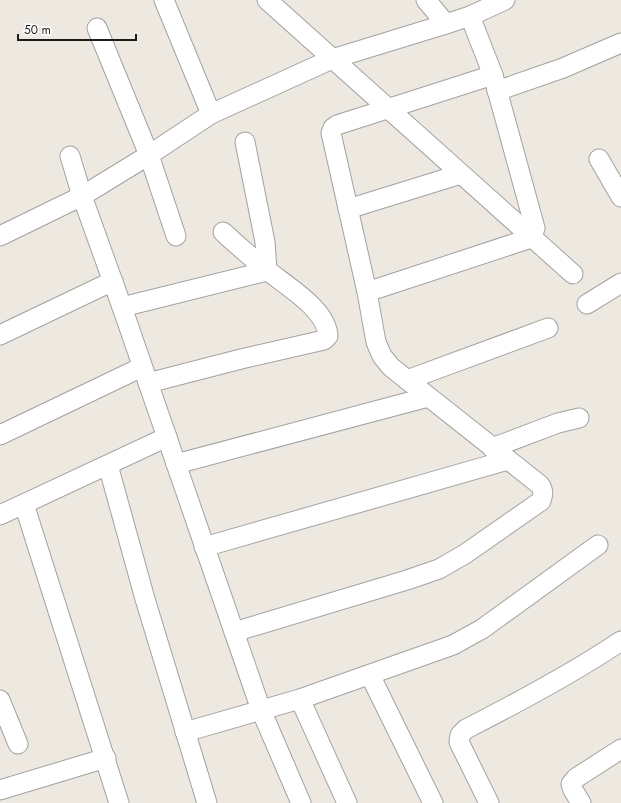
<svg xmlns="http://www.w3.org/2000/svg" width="621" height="803" font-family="Jost,sans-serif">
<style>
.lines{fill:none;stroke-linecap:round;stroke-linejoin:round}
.minor-casing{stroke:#a2a2a2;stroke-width:21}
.minor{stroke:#fff;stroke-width:19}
</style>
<rect width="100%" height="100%" fill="#ede8e0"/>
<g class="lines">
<defs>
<g id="minor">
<polyline points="164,0 211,114"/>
<polyline points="267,0 573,274"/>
<polyline points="426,0 446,24"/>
<polyline points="97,28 149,155 176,236"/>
<polyline points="497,91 563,68 621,43"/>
<polyline points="70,156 82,196 122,307 261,710 301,803"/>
<polyline points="599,159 621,197"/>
<polyline points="348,209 461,174"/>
<polyline points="0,236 82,196 149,155 211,114 332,59 446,24 470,16 505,0"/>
<path d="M367,292L528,239C532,236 534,233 535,228L493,75L470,16"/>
<polyline points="587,304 621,283"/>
<polyline points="122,307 267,271 265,242 245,142"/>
<polyline points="0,335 113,281"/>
<polyline points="407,380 548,328"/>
<path d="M148,383L241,359L324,340L328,336C327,309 286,286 267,270C252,258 237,245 223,232"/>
<polyline points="0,435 142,367"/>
<polyline points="492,448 558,423 579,418"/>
<polyline points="176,464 428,397"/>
<polyline points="108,465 145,599 207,803"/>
<polyline points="24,504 119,803"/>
<polyline points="0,515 167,437"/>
<polyline points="204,547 508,460"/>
<path d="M234,632L407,580L439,569L465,554L541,501C543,495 544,491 540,485L391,367L382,356L376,342L367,292L331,133L333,128L337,125L493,75"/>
<polyline points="370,675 433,803"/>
<polyline points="300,699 347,803"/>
<polyline points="0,700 18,744"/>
<polyline points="185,732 300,699 453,645 482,629 598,545"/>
<polyline points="0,790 106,758"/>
<path d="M489,803L459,742L460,735L466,729C519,702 572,674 621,641"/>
<polyline points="581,803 573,790 571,784 576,778 621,749"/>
</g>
</defs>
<use href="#minor" class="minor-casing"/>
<use href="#minor" class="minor"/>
</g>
<path d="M18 34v6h118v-6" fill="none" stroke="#1b1b1b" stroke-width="2"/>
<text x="24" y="34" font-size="12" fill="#1b1b1b" stroke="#ffffff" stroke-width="3" paint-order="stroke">50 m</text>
</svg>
